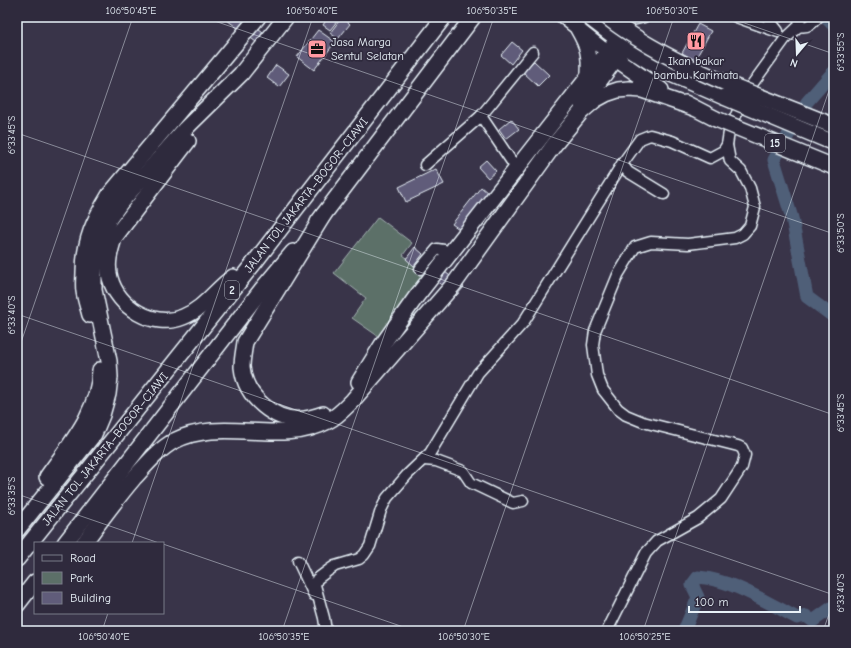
<svg xmlns="http://www.w3.org/2000/svg" width="851" height="648" font-family="'Comic Neue',sans-serif">
<style>
.green{fill:#5c6f68;stroke:#a2b0b0}
.lines{fill:none;stroke-linecap:round;stroke-linejoin:round}
.river{stroke:#4f5e78;stroke-width:13}
.building{fill:#605c7a;stroke:#e8f1f8}
.minor-casing{stroke:#e8f1f8;stroke-width:13}
.major-casing{stroke:#e8f1f8;stroke-width:16}
.highway-casing{stroke:#e8f1f8;stroke-width:18}
.minor{stroke:#2f2a3d;stroke-width:10}
.major{stroke:#2f2a3d;stroke-width:13}
.highway{stroke:#2f2a3d;stroke-width:15}
.highway-bridge-casing{stroke:#e8f1f8;stroke-width:18;stroke-linecap:butt}
.highway-bridge{stroke:#2f2a3d;stroke-width:15}
.ticks{fill:none;stroke:#e8f1f8;stroke-width:1;stroke-opacity:0.45}
.labels{text-anchor:middle;dominant-baseline:central;stroke-width:3.5;stroke-linejoin:round;paint-order:stroke}
.shield{fill:#2f2a3d;stroke:#b0b5c0;stroke-width:1}
.shield-label{font-size:11px;font-weight:bold;fill:#e8f1f8}
.poi-label{font-size:12px;fill:#e8f1f8;stroke:#2f2a3d;text-anchor:start}
.street-label{font-size:12px;fill:#e8f1f8;stroke:#2f2a3d}
.neatline{fill:none;stroke:#e8f1f8;stroke-width:1.5}
.ticks-label{font-size:10px;text-anchor:middle;fill:#e8f1f8}
</style>
<rect width="100%" height="100%" fill="#393449"/>
<filter id="ink" filterUnits="userSpaceOnUse"><feTurbulence type="fractalNoise" baseFrequency=".025" numOctaves="2"/><feDisplacementMap in="SourceGraphic" scale="8" xChannelSelector="R" yChannelSelector="G"/><feConvolveMatrix kernelMatrix="1 2 1 2 8 2 1 2 1" color-interpolation-filters="sRGB"/></filter>
<g filter="url(#ink)">
<polygon class="green" points="378,217 412,243 403,255 432,277 385,341 352,318 366,298 334,273"/>
<g class="lines">
<g class="river">
<polyline points="825,17 834,26"/>
<polyline points="834,71 807,102 774,160 792,218 807,297 834,317"/>
<path d="M684,631L698,597L692,585L698,577C733,580 766,602 797,618L806,616L813,621L834,606"/>
</g>
</g>
<g class="building">
<polygon points="229,17 244,17 263,32 256,42 227,20"/>
<polygon points="328,17 335,17 338,20 330,30 323,25"/>
<polygon points="342,17 350,24 338,39 330,33"/>
<polygon points="698,24 711,31 695,60 682,53"/>
<polygon points="318,30 335,42 314,70 297,57"/>
<polygon points="512,42 522,50 511,64 501,55"/>
<polygon points="534,61 549,75 538,86 523,72"/>
<polygon points="276,65 289,74 279,87 267,78"/>
<polygon points="511,119 519,129 506,139 499,129"/>
<polygon points="486,160 496,171 488,178 478,167"/>
<polygon points="436,169 444,184 406,202 399,187"/>
<polygon points="481,187 488,193 459,229 452,224"/>
<polygon points="415,247 423,254 414,266 406,259"/>
<polygon points="435,264 464,287 456,296 427,274"/>
</g>
<g class="lines">
<defs>
<g id="minor">
<polyline points="736,17 778,32"/>
<polyline points="767,17 778,31"/>
<polyline points="612,19 628,21 644,17"/>
<path d="M799,26C808,28 812,24 818,17"/>
<polyline points="481,116 516,168"/>
<polyline points="622,164 628,172 664,194"/>
<polyline points="425,165 481,116 533,52"/>
<polyline points="420,269 437,249 444,250 450,254"/>
<polyline points="424,460 436,461 463,471 471,483 513,503 523,501"/>
<polyline points="298,561 314,595"/>
<polyline points="326,631 324,618 315,585 317,579 329,570 335,566 359,559 364,555 370,546 381,510 387,498 407,475 430,453 478,373 523,323 622,164 640,139 650,135 672,141 710,158 723,151 727,145"/>
<polyline points="607,631 646,553 657,541 698,518 721,499 742,467 745,455 742,448 738,446 643,422 626,415 618,409 603,390 597,375 593,345 595,331 618,275 635,247 651,242 688,244 735,238 743,234 750,226 755,207 750,188 741,171 730,161 727,145 729,132 745,94 785,39 799,26 800,17"/>
</g>
<g id="major">
<polyline points="563,17 616,59"/>
<polyline points="587,17 625,46"/>
</g>
<g id="highway">
<path d="M578,29C588,46 590,55 589,74"/>
<polyline points="616,59 661,90"/>
<polyline points="685,103 716,119"/>
<polyline points="582,105 625,46 664,71 724,97"/>
<path d="M188,141L114,238C110,251 106,264 110,278C118,307 153,329 183,317C204,309 215,290 233,277"/>
<polyline points="318,222 473,17"/>
<path d="M90,315C88,307 85,299 84,291C83,285 84,278 84,272C84,241 94,220 110,194L258,17"/>
<polyline points="359,382 382,345 416,297 617,40"/>
<path d="M323,414C317,416 311,418 305,419C275,423 245,397 242,367C242,359 244,350 245,342L324,214"/>
<path d="M47,477C70,444 99,412 100,370"/>
<polyline points="17,530 94,434 102,415 108,394 110,377 109,361 94,290 94,270 96,253 109,219 121,202 185,129 241,74 286,17"/>
<polyline points="65,543 262,289 293,252"/>
<path d="M84,543C100,521 116,499 134,478C146,465 158,450 174,441C223,416 279,447 328,421C338,416 345,408 353,400L454,284L554,145L581,112L595,100L606,94L618,90L629,89L642,90L694,108"/>
<polyline points="17,559 254,263 444,17"/>
<polyline points="17,605 35,582"/>
</g>
</defs>
<use href="#minor" class="minor-casing"/>
<use href="#major" class="major-casing"/>
<use href="#highway" class="highway-casing"/>
<use href="#minor" class="minor"/>
<use href="#major" class="major"/>
<use href="#highway" class="highway"/>
<defs>
<g id="highway-bridge">
<path d="M607,17C620,28 635,37 650,46C708,80 772,100 834,126"/>
<polyline points="724,97 834,143"/>
<polyline points="716,119 834,167"/>
</g>
</defs>
<use href="#highway-bridge" class="highway-bridge-casing"/>
<use href="#highway-bridge" class="highway-bridge"/>
</g>
</g>
<path class="ticks" d="M203,17L834,234M727,17L834,54M17,133L834,415M17,314L834,595M17,354L133,17M17,494L159,543M132,543L313,17M163,544L415,631M102,631L108,613M282,631L494,17M463,631L674,17M643,631L834,76M823,631L834,600"/>
<defs>
<symbol id="restaurant-square" viewBox="-11 -11 22 22"><rect x="-9" y="-9" width="18" height="18" rx="4" fill="#ff9aa2" stroke="#2f2a3d"/><path d="M-5-6h1v4h1v-4h1v4h1v-4h1v5L-1.5 .5V6h-2V.5L-5-1ZM5-6V6H3V1.5H1.5Q1.5-4 5-6Z" fill="#111"/></symbol>
<symbol id="office-square" viewBox="-11 -11 22 22"><rect x="-9" y="-9" width="18" height="18" rx="4" fill="#ff9aa2" stroke="#2f2a3d"/><path d="M-6-3h4V-5.5h4V-3h4V5H-6ZM-1-4.5V-3h2v-1.5ZM-6 0V1H6V0Z" fill="#111"/></symbol>
</defs>
<g fill-rule="evenodd">
<use href="#restaurant-square" x="685" y="30" width="22" height="22"/>
<use href="#office-square" x="306" y="38" width="22" height="22"/>
</g>
<g class="labels">
<g class="shield">
<rect x="765" y="134" width="20" height="18" rx="3"/>
<rect x="225" y="281" width="14" height="18" rx="3"/>
</g>
<g class="shield-label">
<text x="775" y="143">15</text>
<text x="232" y="290">2</text>
</g>
<g class="poi-label">
<text x="331" y="42">Jasa Marga<tspan x="331" dy="14">Sentul Selatan</tspan></text>
<text x="696" y="61" text-anchor="middle">Ikan bakar<tspan x="696" dy="14">bambu Karimata</tspan></text>
</g>
<g class="street-label">
<text transform="translate(306 195) rotate(-52)">JALAN TOL JAKARTA–BOGOR–CIAWI</text>
<text transform="translate(105 449) rotate(-51)">JALAN TOL JAKARTA–BOGOR–CIAWI</text>
</g>
</g>
<rect width="851" height="648" fill="none" stroke="#2f2a3d" stroke-width="44"/>
<rect x="34" y="542" width="130" height="72" fill="#2f2a3d" stroke="#797a88"/>
<rect x="42" y="555" width="20" height="6" fill="#2f2a3d" stroke="#797a88"/>
<text x="70" y="562" font-size="12" fill="#e8f1f8">Road</text>
<rect x="42" y="572" width="20" height="12" fill="#5c6f68" stroke="#797a88"/>
<text x="70" y="582" font-size="12" fill="#e8f1f8">Park</text>
<rect x="42" y="592" width="20" height="12" fill="#605c7a" stroke="#797a88"/>
<text x="70" y="602" font-size="12" fill="#e8f1f8">Building</text>
<g transform="translate(797 54) rotate(199)" stroke="#2f2a3d" stroke-width="3" paint-order="stroke">
<path d="M0-3L7 15L0 10L-7 15Z" fill="#e8f1f8"/>
<text y="-6" font-size="11" font-weight="bold" text-anchor="middle" fill="#e8f1f8">N</text>
</g>
<path d="M689 606v6h111v-6" fill="none" stroke="#e8f1f8" stroke-width="2"/>
<text x="695" y="606" font-size="12" fill="#e8f1f8" stroke="#2f2a3d" stroke-width="3" paint-order="stroke">100 m</text>
<rect x="22" y="22" width="807" height="604" class="neatline"/>
<g class="ticks-label">
<text x="131" y="14">106°50'45"E</text>
<text x="312" y="14">106°50'40"E</text>
<text x="492" y="14">106°50'35"E</text>
<text x="672" y="14">106°50'30"E</text>
<text transform="translate(840 52) rotate(-90)" y="4">6°33'55"S</text>
<text transform="translate(11 135) rotate(-90)" y="4">6°33'45"S</text>
<text transform="translate(840 233) rotate(-90)" y="4">6°33'50"S</text>
<text transform="translate(11 315) rotate(-90)" y="4">6°33'40"S</text>
<text transform="translate(840 413) rotate(-90)" y="4">6°33'45"S</text>
<text transform="translate(11 496) rotate(-90)" y="4">6°33'35"S</text>
<text transform="translate(840 593) rotate(-90)" y="4">6°33'40"S</text>
<text x="104" y="640">106°50'40"E</text>
<text x="284" y="640">106°50'35"E</text>
<text x="464" y="640">106°50'30"E</text>
<text x="645" y="640">106°50'25"E</text>
</g>
</svg>
